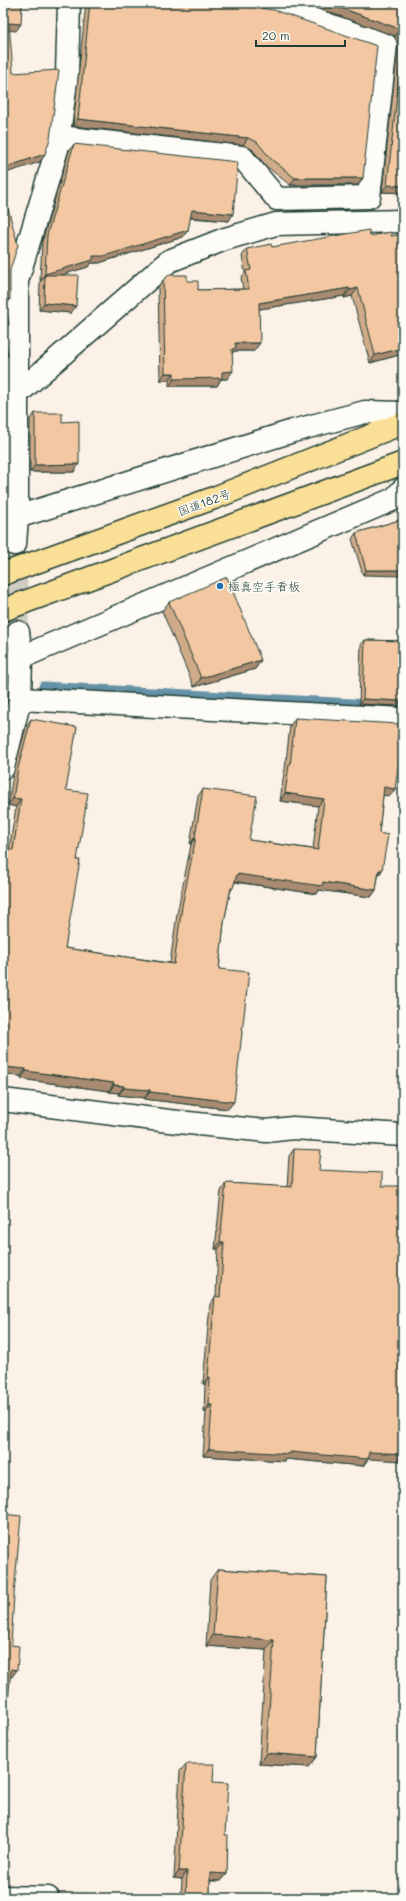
<svg xmlns="http://www.w3.org/2000/svg" width="406" height="1901" font-family="Mali,'Klee One',sans-serif">
<style>
.lines{fill:none;stroke-linecap:round;stroke-linejoin:round}
.stream{stroke:#6592a7;stroke-width:9}
.street-tunnel{stroke:#cfcdc2;stroke-width:22;stroke-dasharray:22 11;stroke-linecap:butt}
.street-casing{stroke:#1f3d34;stroke-width:25}
.highway-casing{stroke:#1f3d34;stroke-width:25}
.street{stroke:#fdfcf7;stroke-width:22}
.highway{stroke:#fadf96;stroke-width:22}
.wall{fill:#d0ab8a;stroke:#1f3d34}
.shaded-wall{fill:#a98b71;stroke:#1f3d34}
.building{fill:#f2c7a1;stroke:#1f3d34}
.poi-dot{fill:#1f6fb2;stroke:#fdfcf7;stroke-width:1.5}
.labels{text-anchor:middle;dominant-baseline:central;stroke-width:3;stroke-linejoin:round;paint-order:stroke}
.street-label{font-size:12px;fill:#1f3d34;stroke:#fdfcf7}
.poi-label{font-size:12px;fill:#1f3d34;stroke:#fdfcf7;text-anchor:start}
</style>
<rect width="100%" height="100%" fill="#fbf1e6"/>
<filter id="ink" filterUnits="userSpaceOnUse"><feTurbulence type="fractalNoise" baseFrequency=".025" numOctaves="2"/><feDisplacementMap in="SourceGraphic" scale="8" xChannelSelector="R" yChannelSelector="G"/><feConvolveMatrix kernelMatrix="1 2 1 2 8 2 1 2 1" color-interpolation-filters="sRGB"/></filter>
<g filter="url(#ink)">
<g class="lines">
<g class="stream">
<polyline points="43,686 370,704"/>
<polyline points="386,705 403,706"/>
</g>
<polyline class="street-tunnel" points="15,544 18,632"/>
<defs>
<g id="street">
<polyline points="59,137 242,157 277,199 369,197 386,45 272,5 250,3"/>
<polyline points="8,394 17,394 169,261 225,239 276,224 403,221"/>
<polyline points="4,521 293,431 365,412 403,413"/>
<polyline points="15,544 17,517 17,281 57,149 67,74 69,3"/>
<polyline points="3,665 394,499 403,489"/>
<polyline points="20,699 403,719"/>
<polyline points="3,768 20,699 21,657 18,632"/>
<polyline points="3,1100 169,1121 266,1131 293,1128 403,1135"/>
<polyline points="3,1897 48,1898"/>
</g>
<g id="highway">
<polyline points="3,574 214,498 403,423"/>
<polyline points="3,610 403,463"/>
</g>
</defs>
<use href="#street" class="street-casing"/>
<use href="#highway" class="highway-casing"/>
<use href="#street" class="street"/>
<use href="#highway" class="highway"/>
</g>
<g class="wall">
<polygon points="86,3 245,3 363,178 358,185 290,185 266,166 252,149 243,145 73,126"/>
<polygon points="303,3 403,3 403,193 382,192 398,46 395,36"/>
<polygon points="74,144 229,221 190,218 188,230 183,237 99,263 91,263 88,267 60,275 71,313 39,310 40,283 41,281 40,281 42,242 69,151"/>
<polygon points="403,234 403,332 400,331 403,345 403,349 399,355 370,363 352,296 344,298 344,296 259,309 254,351 234,351 232,354 227,379 221,379 217,386 169,386 169,380 160,380 158,287 163,280 187,281 198,290 243,289 241,278 245,273 242,256 247,249 272,247 370,236 391,236"/>
<polygon points="35,413 74,472 30,472 30,420"/>
<polygon points="403,519 363,575 352,539 356,533"/>
<polygon points="169,602 261,660 255,669 194,687 162,611"/>
<polygon points="365,640 403,641 403,695 402,694 397,706 359,704 361,645"/>
<polygon points="295,718 397,742 395,789 390,796 383,795 379,833 382,870 378,877 376,890 371,897 319,890 317,894 235,882 230,893 224,922 219,969 228,1109 144,1099 145,1098 118,1095 119,1093 109,1092 109,1091 21,1079 21,1076 3,1075 3,852 5,849 9,850 16,807 8,805 13,775 26,727 31,719 66,790 77,860 65,948 170,963 177,914 191,845 190,844 198,796 203,789 249,840 313,849 318,806 280,801 284,773 285,770 290,726"/>
<polygon points="294,1149 319,1170 368,1459 363,1466 286,1459 285,1461 203,1456 206,1412 204,1412 205,1384 203,1384 210,1304 216,1296 218,1249 215,1249 221,1191 226,1183 287,1187 289,1156"/>
<polygon points="218,1569 327,1577 317,1757 309,1767 259,1764 266,1650 206,1646 210,1580"/>
<polygon points="186,1764 213,1782 225,1835 227,1874 221,1881 210,1881 210,1898 181,1898 182,1879 174,1878 180,1771"/>
</g>
<g class="shaded-wall">
<polygon points="303,3 327,3 400,29 395,36"/>
<polygon points="9,23 21,24 16,31 4,30"/>
<polygon points="78,119 248,138 243,145 73,126"/>
<polygon points="45,154 40,162 3,174 3,168"/>
<polygon points="295,178 363,178 358,185 290,185"/>
<polygon points="387,185 403,186 403,193 382,192"/>
<polygon points="192,210 233,214 229,221 187,217"/>
<polygon points="188,230 183,237 99,263 91,263 88,267 45,280 45,275 41,281 40,281 45,274 93,256"/>
<polygon points="349,288 344,296 254,310 259,303"/>
<polygon points="358,288 352,296 344,298 350,290"/>
<polygon points="5,299 10,300 4,307"/>
<polygon points="44,303 76,306 71,313 39,310"/>
<polygon points="397,323 403,323 403,332 392,330"/>
<polygon points="3,324 9,324 4,331"/>
<polygon points="235,343 260,343 254,351 234,351 230,356 227,356"/>
<polygon points="403,348 399,355 370,363 375,355"/>
<polygon points="8,355 3,362 3,356"/>
<polygon points="233,371 227,379 221,379 217,386 169,386 174,379 222,372"/>
<polygon points="165,373 174,373 169,380 160,380"/>
<polygon points="79,464 74,472 30,472 35,465"/>
<polygon points="366,570 403,570 403,576 363,575"/>
<polygon points="261,660 255,669 194,687 201,678"/>
<polygon points="363,699 401,701 397,706 359,704"/>
<polygon points="384,787 395,789 390,796 379,795"/>
<polygon points="285,793 324,799 318,806 280,801"/>
<polygon points="13,798 21,799 16,807 8,805"/>
<polygon points="195,837 196,837 191,845 190,844"/>
<polygon points="379,870 382,870 377,878"/>
<polygon points="237,874 323,882 376,890 371,897 319,890 317,894 231,881"/>
<polygon points="3,1067 26,1069 21,1076 3,1075"/>
<polygon points="26,1071 114,1083 109,1091 21,1079"/>
<polygon points="114,1085 124,1086 119,1093 109,1092"/>
<polygon points="124,1088 150,1090 145,1098 118,1095"/>
<polygon points="150,1092 234,1102 228,1109 144,1099"/>
<polygon points="220,1242 224,1242 218,1249 215,1249"/>
<polygon points="208,1377 210,1377 205,1384 203,1384"/>
<polygon points="209,1405 212,1405 206,1412 204,1412"/>
<polygon points="209,1449 290,1452 369,1452 403,1454 403,1461 368,1459 363,1466 286,1459 285,1461 203,1456"/>
<polygon points="213,1635 274,1640 266,1650 206,1646"/>
<polygon points="11,1669 17,1670 12,1677 6,1676"/>
<polygon points="266,1753 317,1757 309,1767 259,1764"/>
<polygon points="179,1871 187,1871 182,1879 174,1878"/>
<polygon points="210,1873 227,1874 221,1881 205,1880"/>
</g>
<g class="building">
<polygon points="3,3 22,3 21,24 9,23 13,73 59,70 50,139 45,154 3,168"/>
<polygon points="90,3 245,3 248,6 274,10 377,46 363,178 295,178 271,159 257,142 248,138 78,119"/>
<polygon points="327,3 403,3 403,38 400,29"/>
<polygon points="403,42 403,186 387,185"/>
<polygon points="74,144 238,162 233,214 192,210 188,230 104,256 93,256 93,260 45,274 47,235"/>
<polygon points="3,204 7,205 18,245 10,270 10,300 5,299 9,324 3,324"/>
<polygon points="369,230 370,236 391,232 391,236 403,234 403,323 397,323 403,345 403,348 375,355 358,288 350,290 349,288 259,303 260,343 235,343 236,348 232,349 233,371 222,372 222,378 174,379 174,373 165,373 163,280 169,275 187,275 187,281 198,281 198,290 249,289 246,271 251,270 247,249 271,244 272,247"/>
<polygon points="45,275 78,275 76,306 44,303"/>
<polygon points="3,326 8,355 3,356"/>
<polygon points="35,413 62,413 62,422 79,421 79,464 35,465"/>
<polygon points="403,519 403,570 366,570 356,533"/>
<polygon points="227,577 261,660 201,678 169,602"/>
<polygon points="365,640 403,641 403,689 402,689 401,701 363,699"/>
<polygon points="3,690 4,690 4,715 6,715 3,729"/>
<polygon points="295,718 399,724 397,742 402,742 395,789 384,787 379,833 388,835 382,870 379,870 376,890 323,882 322,886 237,874 233,888 231,888 224,922 219,969 249,972 234,1102 150,1092 150,1090 124,1088 124,1086 114,1085 114,1083 26,1071 26,1069 3,1067 3,863 5,849 13,850 21,799 13,798 18,768 31,719 77,727 66,790 88,793 77,860 80,860 65,948 174,964 182,906 196,837 195,837 203,789 257,796 249,840 318,850 324,799 285,793 289,765 290,766"/>
<polygon points="294,1149 321,1150 319,1170 382,1173 382,1186 403,1186 403,1454 369,1452 368,1459 290,1452 290,1454 209,1449 212,1405 209,1405 210,1377 208,1377 215,1296 220,1297 224,1242 220,1242 226,1183 292,1187"/>
<polygon points="3,1514 21,1516 14,1594 11,1645 19,1646 17,1670 11,1669 7,1713 3,1763"/>
<polygon points="218,1569 327,1577 317,1757 266,1753 274,1640 213,1635"/>
<polygon points="186,1764 214,1764 213,1782 228,1783 225,1835 228,1835 227,1874 210,1873 210,1898 186,1898 187,1871 179,1871"/>
</g>
</g>
<circle class="poi-dot" cx="220" cy="586" r="4"/>
<g class="labels">
<g class="street-label">
<text transform="translate(204 502) rotate(-20)">国道182号</text>
</g>
<g class="poi-label">
<text x="228" y="586">極真空手看板</text>
</g>
</g>
<rect width="406" height="1901" fill="none" stroke="#fdfcf7" stroke-width="16"/>
<rect x="8" y="8" width="390" height="1885" fill="none" stroke="#1f3d34" stroke-width="1.5" filter="url(#ink)"/>
<path d="M256 40v6h89v-6" fill="none" stroke="#1f3d34" stroke-width="2"/>
<text x="262" y="40" font-size="12" fill="#1f3d34" stroke="#fdfcf7" stroke-width="3" paint-order="stroke">20 m</text>
</svg>
